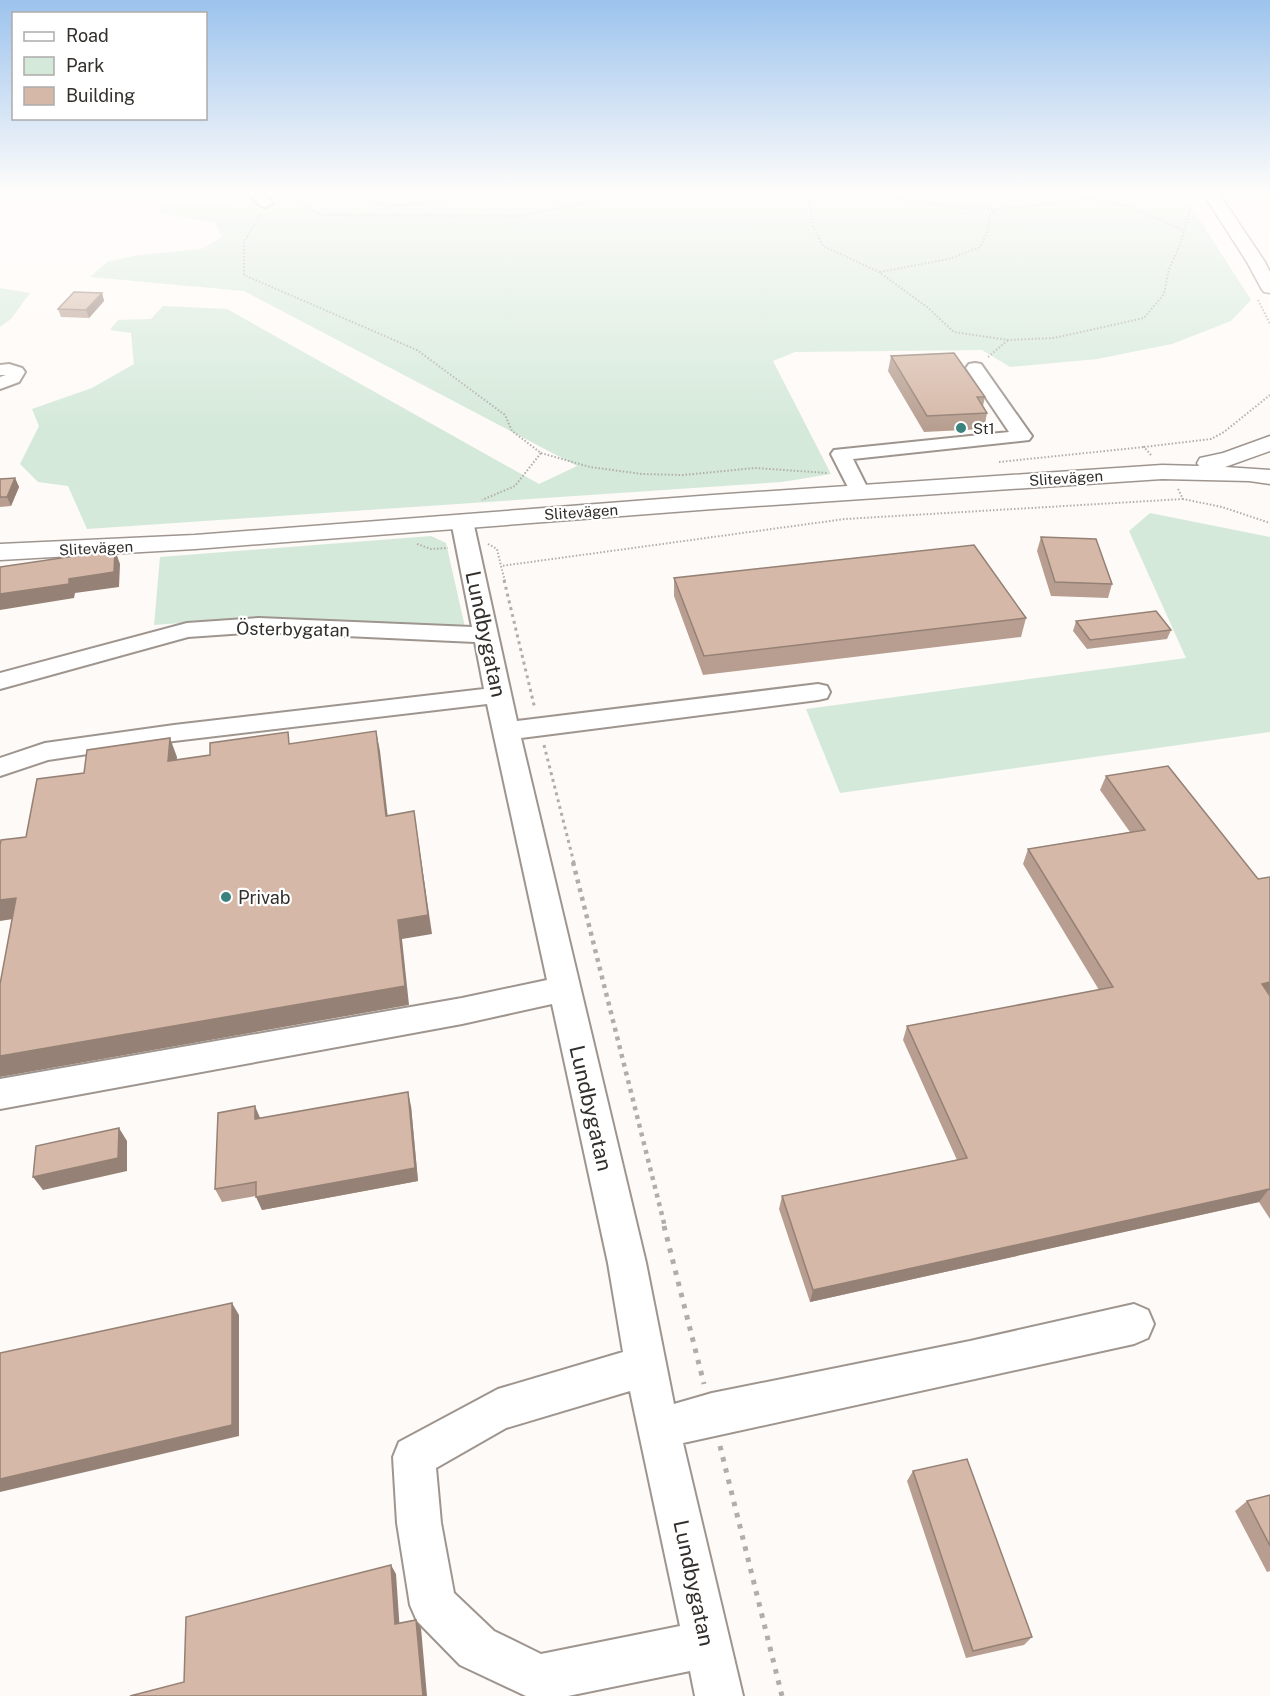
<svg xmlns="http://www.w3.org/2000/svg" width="1270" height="1696" viewBox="0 0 1270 1696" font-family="'Public Sans',sans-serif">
  <rect width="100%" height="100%" fill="#fefaf7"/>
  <!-- green -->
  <path fill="#d4e9da" d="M229 192H1182L1251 300 1231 321 1172 344 1097 359 1010 367 982 350 795 352 773 361 831 474 782 482 87 529 68 486 38 482 20 464 39 426 32 409 92 388 134 364 131 333 110 330 118 320 151 319 163 306 227 309 539 484 577 466 244 291 90 277 107 262 138 255 201 249 222 237 215 223 158 213 161 204 229 203Z
    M0 288 30 293 11 319 0 327Z
    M1150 513 1270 537V732L840 793 806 709 1186 658 1129 531Z
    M431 536 446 543 465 627 261 617 154 625 160 557Z"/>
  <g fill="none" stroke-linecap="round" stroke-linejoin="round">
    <!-- minor casing -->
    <g stroke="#9f958f" stroke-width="4">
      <path id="minor" d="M247 192H261L273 203 266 207 261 206Z
        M975 363 981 364 1029 432 1032 436 1029 440 853 459 869 491 866 495H852L831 454 834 450 1009 432 966 368 969 364Z
        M9 364 22 368 25 372 19 382 0 389V377L6 375H0V365Z
        M462 515 469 517 473 521 517 721 818 684 827 686 830 692 827 698 818 700 521 738 646 1263 674 1404 712 1393 970 1341 1134 1304 1148 1310 1154 1324 1148 1338 1134 1344 683 1443 743 1696H695L690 1671 568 1696H526L460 1665 417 1621 410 1605 397 1523 393 1457 399 1442 498 1389 623 1352 608 1263 552 1004 462 1024 0 1109V1079L462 998 547 980 487 704 174 741 48 760 0 776V758L45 743 174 725 484 689 475 642 259 632 188 637 0 689V673L187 623 259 618 472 627 451 521 455 517ZM630 1391 680 1626 541 1654 494 1631 454 1593 441 1523 436 1468 506 1428Z"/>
    </g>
    <!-- major casing -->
    <g stroke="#9f958f" stroke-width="3">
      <path id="major" d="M1202 192H1218L1265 262 1270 272V293L1264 292 1261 288 1247 262Z
        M1270 436V451L1225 467 1270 470V484L1249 481 1162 479 713 509 195 549 0 560V544L195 535 713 495 1162 465 1199 466 1197 463 1200 458 1223 453Z"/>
    </g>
    <!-- path-far3 -->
    <path stroke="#b1adaa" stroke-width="2" stroke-dasharray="1.5 2" stroke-linecap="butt" d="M301 192 302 204 321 215 521 216 639 192
      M359 192C363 198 367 201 374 203 393 208 450 203 465 192
      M773 192 801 195
      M1083 192 1086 198 1080 201 997 209 964 208 894 198 801 195 810 201 813 226 823 246 879 272 927 307 954 332 1009 340 1054 338 1144 318 1164 294 1169 269 1180 245 1193 199
      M1086 198 1130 207 1183 230
      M260 215 244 242V275L417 350 505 415 512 431 541 453 515 486 482 500
      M880 272 949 259 980 247 988 231 990 215 996 210
      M1258 300 1270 324
      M988 357 1008 340
      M541 453 590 467 642 474 683 475 755 468 828 473
      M1151 455 1144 447 1211 439 1224 432 1270 395
      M999 462 1144 447
      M1178 489 1183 499 1222 507 1270 523
      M417 544 431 549 448 548
      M488 544 497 549 501 566
      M505 581 501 566 845 519 1183 499"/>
    <!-- path-far2 -->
    <path stroke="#b1adaa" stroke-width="3" stroke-dasharray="3 4" stroke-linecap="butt" d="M504 580 535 709
      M544 745 574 863"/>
    <!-- path-far1 -->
    <path stroke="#b1adaa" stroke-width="4.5" stroke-dasharray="4 5" stroke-linecap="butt" d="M573 862 665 1227"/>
    <!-- path -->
    <path stroke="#b1adaa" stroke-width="5" stroke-dasharray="4.5 7" stroke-linecap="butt" d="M664 1226 704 1384
      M720 1446 782 1696"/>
    <!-- minor -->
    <use href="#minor" fill="#fff" fill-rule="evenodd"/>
    <!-- major -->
    <use href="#major" fill="#fff" fill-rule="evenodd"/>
  </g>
  <!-- wall -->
  <path fill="#b79e90" d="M102 293 104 301 89 318 61 317 58 309Z
    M891 356 985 397 983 406 987 413 984 429 924 432 888 371Z
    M15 478 19 487 11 506 0 507V479Z
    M1041 537 1112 584 1108 598 1051 596 1037 551Z
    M674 578 1026 618 1021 637 703 675 674 596Z
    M1076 621 1171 630 1167 639 1087 649 1073 631Z
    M1106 776 1270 996V1219L1259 1202 810 1302 779 1209 782 1196 957 1160 903 1040 907 1026 1099 990 1023 864 1028 849 1130 832 1100 790Z
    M411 1106 418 1181 262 1210 256 1196 222 1202 215 1189 260 1118Z
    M913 1471 1032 1637 1024 1645 966 1658 907 1481Z
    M1270 1495V1571L1267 1572 1235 1511 1247 1501Z"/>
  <!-- shaded-wall -->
  <path fill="#958175" d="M102 293 104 301 89 318 86 310Z
    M15 478 19 487 11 506 7 497Z
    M115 550 120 564 119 587 75 593 74 598 0 610V594L69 579Z
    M376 731 380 751 390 835 386 816Z
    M170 738 177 757 176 780 168 761Z
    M414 811 432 934 402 939 409 1005 0 1077V1056L398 920Z
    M16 898 26 917 0 921V900Z
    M1270 982V995L1262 984Z
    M408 1092 411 1106 418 1181 262 1210 256 1197Z
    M255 1106 261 1120 255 1119Z
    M119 1128 127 1141V1171L43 1190 33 1177Z
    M1269 1189 1259 1202 810 1302 813 1290Z
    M232 1303 239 1315V1436L0 1492V1479Z
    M391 1565 396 1574 400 1632 395 1624Z
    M416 1620 421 1628 427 1696H423Z"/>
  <!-- building -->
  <path fill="#d5b8a7" stroke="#958175" stroke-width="1.5" d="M74 292 102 293 86 310 58 309Z
    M954 353 985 397H977L987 413 927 416 891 356Z
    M15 478 7 497H0V479Z
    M1041 537 1096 539 1112 584 1055 582Z
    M974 545 1026 618 704 656 674 578Z
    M115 550 114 572 69 579V584L0 594V567Z
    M1156 611 1171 630 1090 640 1076 621Z
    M376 731 386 816 414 811 428 915 398 920 405 986 0 1056V984L16 898 0 900V845L1 840 26 837 37 779 84 773 87 750 170 738 168 761 210 755V743L288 732 289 744Z
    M1168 766 1258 879 1270 877V982L1262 984 1270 996V1190L1269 1189 813 1290 782 1196 967 1158 907 1026 1113 987 1028 849 1145 830 1106 776Z
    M408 1092 415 1168 256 1197V1182L215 1189 218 1113 255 1106V1119Z
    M119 1128 118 1158 33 1177 36 1146Z
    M232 1303V1425L0 1479V1353Z
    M967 1459 1032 1637 973 1651 913 1471Z
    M1270 1495V1546L1247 1501Z
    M391 1565 395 1624 416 1620 423 1696H130L184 1682 186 1617Z"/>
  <!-- sky -->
  <linearGradient id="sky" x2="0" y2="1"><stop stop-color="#9cc3ed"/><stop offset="0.45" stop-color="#fffdfb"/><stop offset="1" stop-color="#fffdfb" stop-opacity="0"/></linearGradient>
  <rect width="1270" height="429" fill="url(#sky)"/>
  <!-- markers -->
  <g fill="#3a827d" stroke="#fff" stroke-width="2">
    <circle cx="961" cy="428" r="6"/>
    <circle cx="226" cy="897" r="6"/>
  </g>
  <g text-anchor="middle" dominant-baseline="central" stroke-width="4.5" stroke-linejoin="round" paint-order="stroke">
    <!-- far-poi labels -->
    <g font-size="15" fill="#322e2b" stroke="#fff" text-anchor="start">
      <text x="973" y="428">St1</text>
    </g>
    <!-- far-street labels -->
    <g font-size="15" fill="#322e2b" stroke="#fff">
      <text transform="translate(1066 478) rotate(-4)">Slitevägen</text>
      <text transform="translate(581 512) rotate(-4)">Slitevägen</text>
      <text transform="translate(96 548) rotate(-3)">Slitevägen</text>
    </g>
    <!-- street labels -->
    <g font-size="18" fill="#322e2b" stroke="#fff">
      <text transform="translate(293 629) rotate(1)">Österbygatan</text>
    </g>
    <!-- poi labels -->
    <g font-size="18" fill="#322e2b" stroke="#fff" text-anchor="start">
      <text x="238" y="897">Privab</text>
    </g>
    <!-- near-street labels -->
    <g font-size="21" fill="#322e2b" stroke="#fff">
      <text transform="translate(486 634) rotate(78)">Lundbygatan</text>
      <text transform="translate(591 1108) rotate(77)">Lundbygatan</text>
      <text transform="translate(694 1583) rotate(78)">Lundbygatan</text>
    </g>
  </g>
  <!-- legend -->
  <rect x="12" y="12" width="195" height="108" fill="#ffffff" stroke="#adabaa" stroke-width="1.5"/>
  <rect x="24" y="32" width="30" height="9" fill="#ffffff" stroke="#adabaa" stroke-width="1.5"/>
  <text x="66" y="42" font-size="18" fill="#322e2b">Road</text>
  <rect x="24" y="57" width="30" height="18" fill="#d4e9da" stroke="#adabaa" stroke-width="1.5"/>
  <text x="66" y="72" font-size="18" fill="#322e2b">Park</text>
  <rect x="24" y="87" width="30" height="18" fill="#d5b8a7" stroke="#adabaa" stroke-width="1.5"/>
  <text x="66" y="102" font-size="18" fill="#322e2b">Building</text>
</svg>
